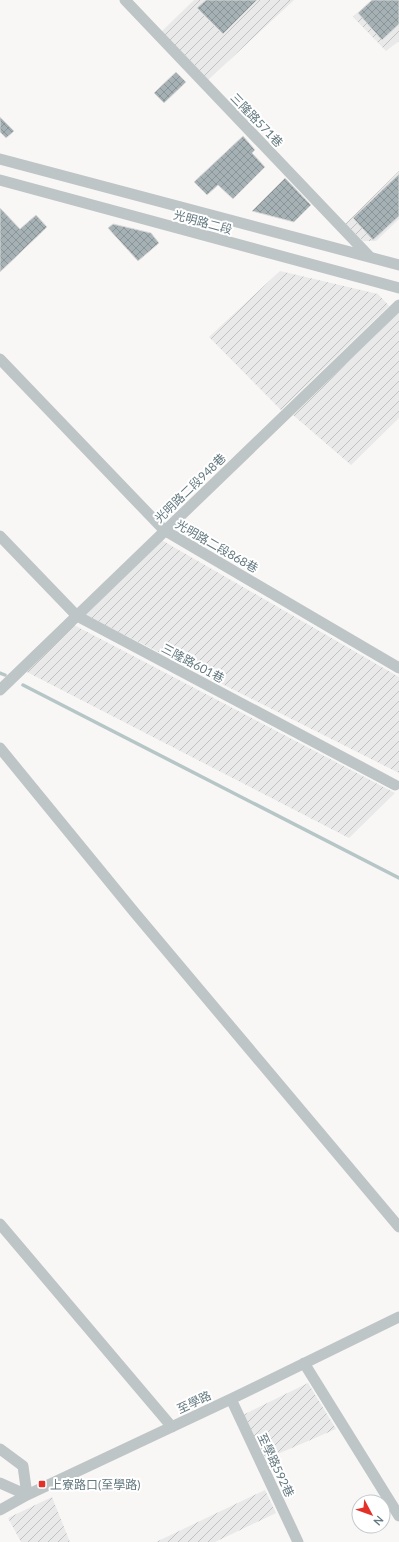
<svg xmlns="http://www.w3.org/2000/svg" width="399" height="1542" viewBox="0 0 399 1542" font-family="Lato,'Noto Sans TC',sans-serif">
  <defs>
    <pattern id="industrial-furrows" width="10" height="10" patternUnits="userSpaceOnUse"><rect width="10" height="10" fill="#e8e9e8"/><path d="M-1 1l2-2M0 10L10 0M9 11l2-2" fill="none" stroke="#c0c2c1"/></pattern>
    <pattern id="building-cross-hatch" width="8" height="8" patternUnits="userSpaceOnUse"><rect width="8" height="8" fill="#a5b1b4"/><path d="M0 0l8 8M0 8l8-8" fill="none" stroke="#8a9598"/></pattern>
  </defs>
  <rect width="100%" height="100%" fill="#f8f7f5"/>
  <!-- industrial -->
  <path fill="url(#industrial-furrows)" d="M194 0H294L208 80 161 32Z
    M372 0H399V41L386 51 353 17Z
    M399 171V219L376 241H363L345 224Z
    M280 271 378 294 389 306 281 410 209 337Z
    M399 313V418L351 465 293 415Z
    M158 538 399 677V773L85 615Z
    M72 624 395 793 349 838 25 671Z
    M308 1383 336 1429 266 1459 243 1415Z
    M265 1490 276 1513 215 1542H156Z
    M52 1497 70 1542H21L8 1518Z"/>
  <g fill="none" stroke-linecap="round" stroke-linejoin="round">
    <!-- stream -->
    <path stroke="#b6c6c7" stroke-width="3.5" d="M0 673 5 675
      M23 685 399 878"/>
  </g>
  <!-- building -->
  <path fill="url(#building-cross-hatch)" stroke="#d9d9d7" d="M206 0H257L223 34 197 8Z
    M372 0H399V24L382 40 358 13Z
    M176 72 186 82 164 103 154 93Z
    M0 117 14 131 6 138 0 132Z
    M243 136 255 150 252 153 265 167 233 199 218 185 207 195 194 182Z
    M399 174V216L373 240 353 218Z
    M285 178 311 205 294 222 252 211Z
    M0 208 20 229 36 215 47 227 0 272Z
    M113 224 151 233 159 243 138 261 108 228Z"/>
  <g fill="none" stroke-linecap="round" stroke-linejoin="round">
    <!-- minor -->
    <path stroke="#bec5c7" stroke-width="11" d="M125 0 370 257
      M0 159 399 265
      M0 180 399 288
      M0 359 164 530 399 668
      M0 536 77 616 395 785
      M0 690 399 305
      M0 748 135 913 399 1227
      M0 1224 172 1427
      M304 1363 399 1516
      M231 1399 298 1542
      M0 1449 23 1466 27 1495
      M0 1483 27 1495
      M0 1510 27 1495 231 1399 399 1317"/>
  </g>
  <!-- markers -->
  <rect fill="#e33129" stroke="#fff" stroke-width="1.5" x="38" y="1480" width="8" height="8" rx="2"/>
  <g text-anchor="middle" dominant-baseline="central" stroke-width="4" stroke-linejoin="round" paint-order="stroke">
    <!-- street labels -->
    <g font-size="12" fill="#637980" stroke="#fff">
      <text transform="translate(257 120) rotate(46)">三隆路571巷</text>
      <text transform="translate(203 222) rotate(15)">光明路二段</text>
      <text transform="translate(190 488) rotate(-44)">光明路二段948巷</text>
      <text transform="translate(217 546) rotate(30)">光明路二段868巷</text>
      <text transform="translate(193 663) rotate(28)">三隆路601巷</text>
      <text transform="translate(194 1402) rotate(-25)">至學路</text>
      <text transform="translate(276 1465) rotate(65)">至學路592巷</text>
    </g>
    <!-- poi labels -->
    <g font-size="12" fill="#637980" stroke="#fff" text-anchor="start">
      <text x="50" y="1484">上寮路口(至學路)</text>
    </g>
  </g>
  <!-- north arrow -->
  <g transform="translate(371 1514) rotate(131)"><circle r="19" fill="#ffffff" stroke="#c1c9cc"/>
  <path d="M0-3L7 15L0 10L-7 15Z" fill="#e33129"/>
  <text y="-6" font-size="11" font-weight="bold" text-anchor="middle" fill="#637980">N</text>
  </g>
</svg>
